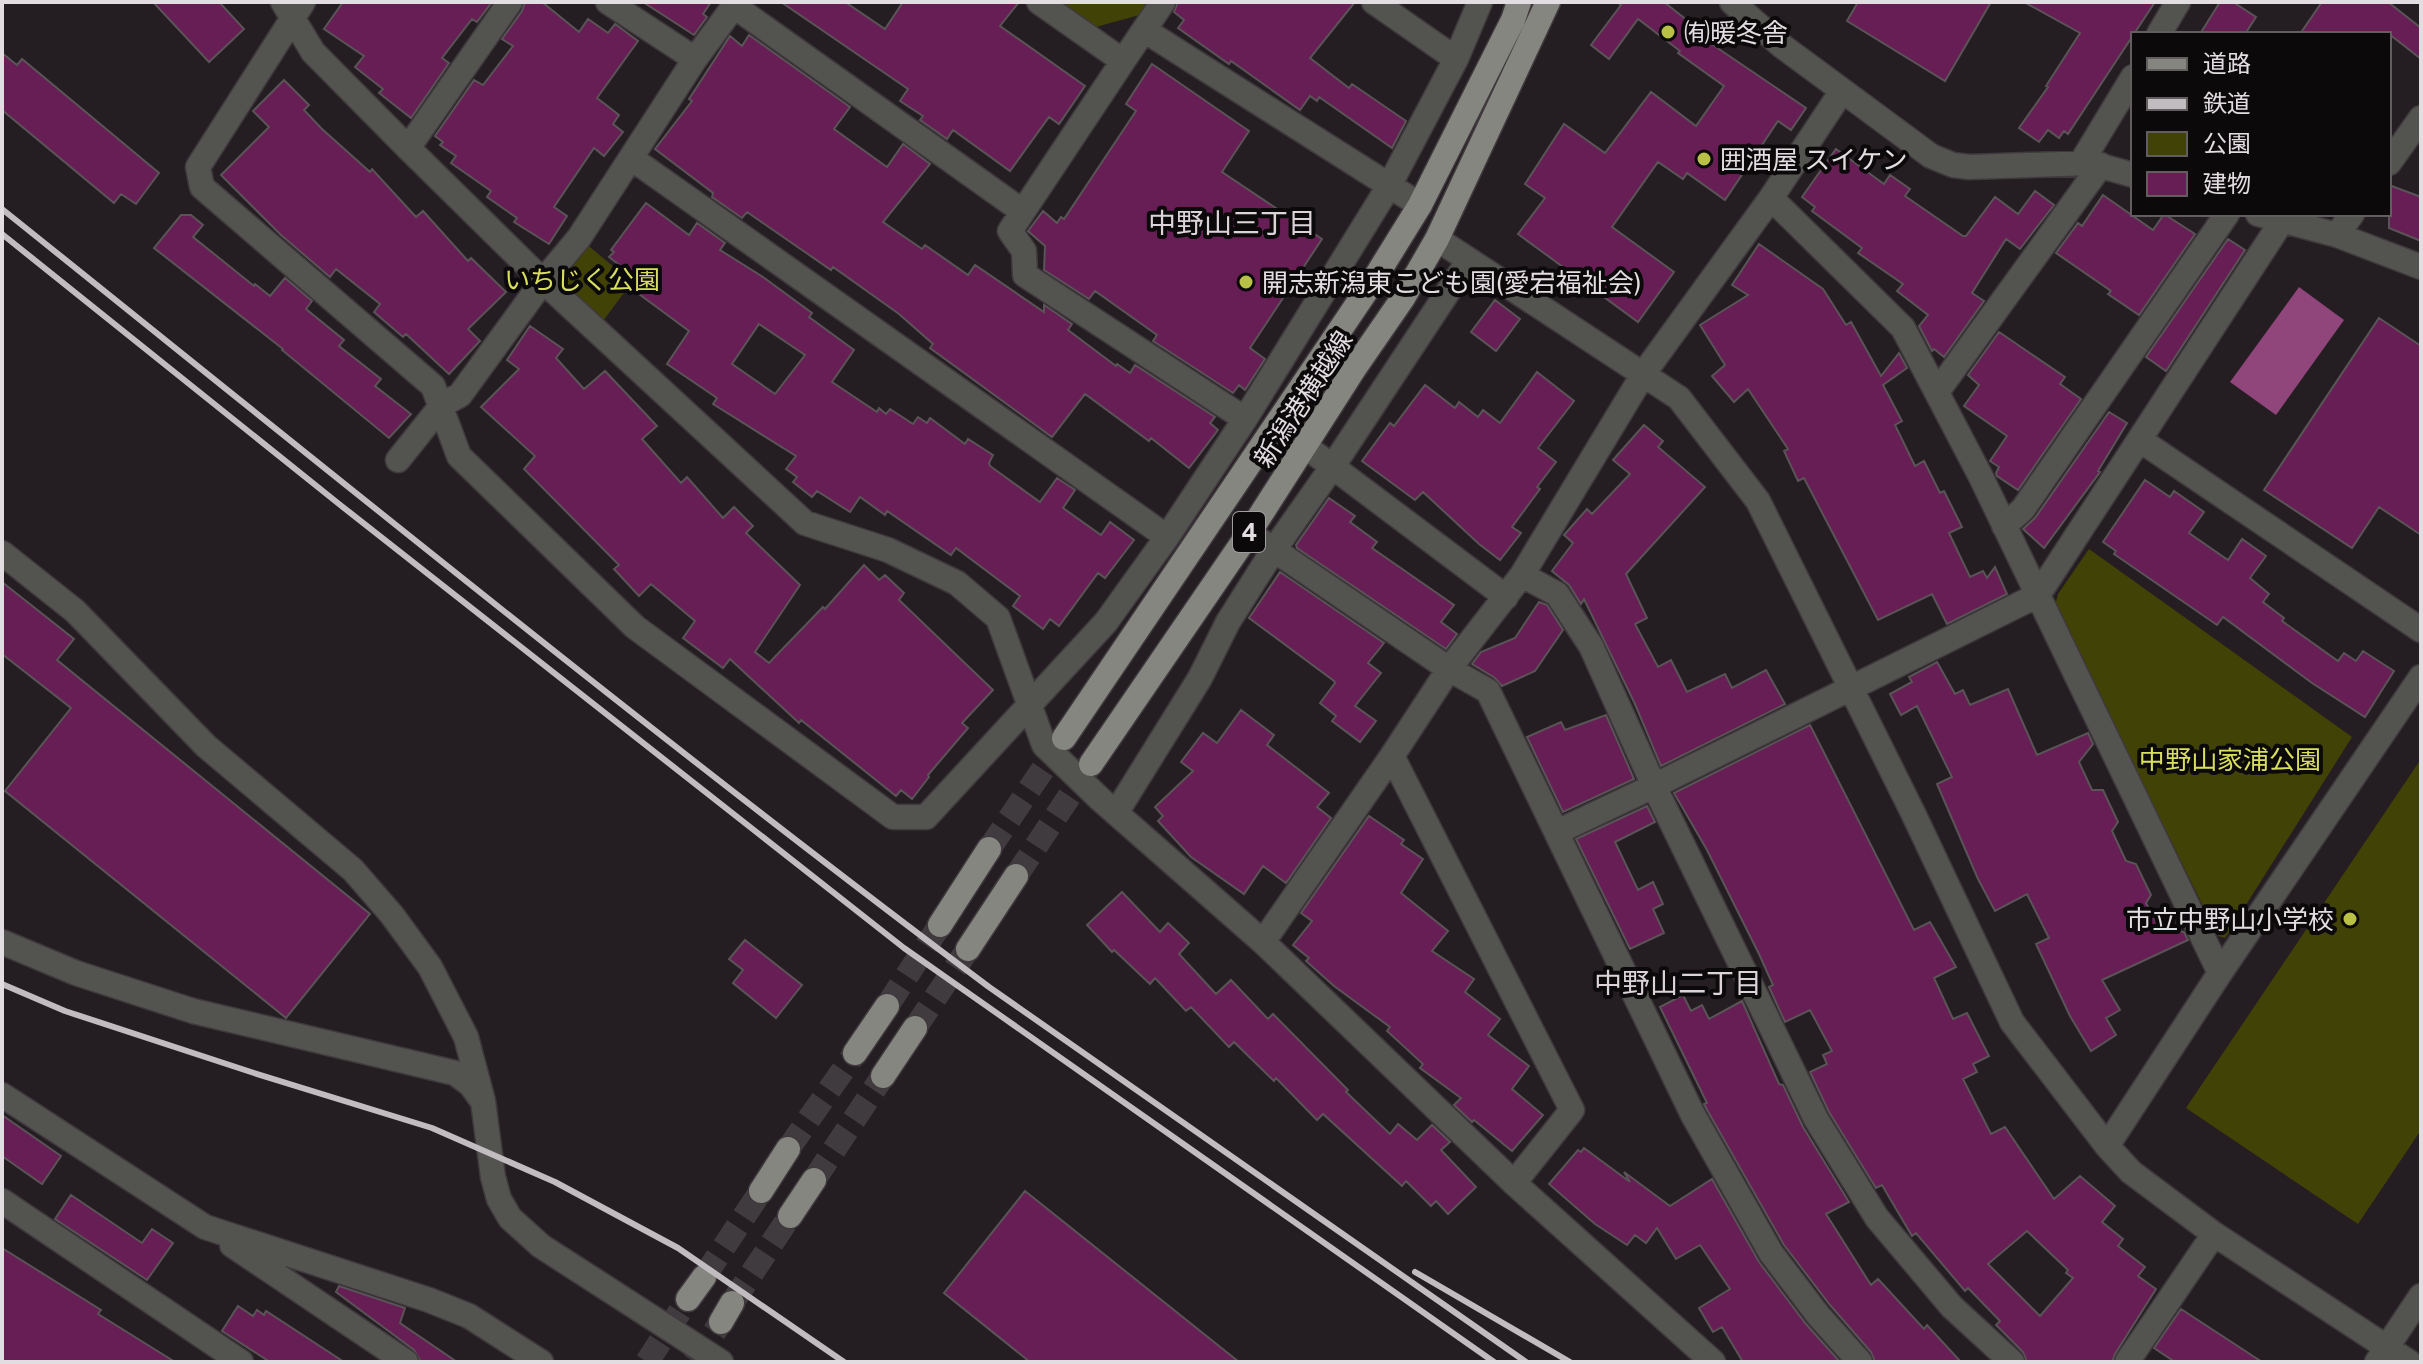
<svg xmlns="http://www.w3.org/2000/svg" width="2423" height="1364" viewBox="0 0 2423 1364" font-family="'Public Sans','Noto Sans JP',sans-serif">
  <rect width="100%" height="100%" fill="#241e22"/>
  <!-- green -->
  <path fill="#414306" d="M1066 2H1152L1143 14 1085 30 1059 11Z
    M579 238 632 282 597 329 543 281Z
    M2089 549 2352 737 2225 938 2218 936 2055 606 2058 594Z
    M2421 759V1130L2358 1224 2186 1108Z"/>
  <!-- water -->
  <path fill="#91467b" d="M2299 287 2344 320 2276 415 2230 382Z"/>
  <!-- building -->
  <path fill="#671e54" stroke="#5a5357" stroke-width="2" fill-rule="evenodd" d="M153 2H219L244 29 209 62Z
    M343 2H492L477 22 472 19 442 58 449 63 411 118 379 93 383 89 355 67 364 56 324 29Z
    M525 2H542L579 32 588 19 608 33 615 24 638 41 597 98 619 115 613 124 623 132 604 156 594 148 554 207 567 216 549 244 514 222 517 218 487 197 491 191 451 163 456 156 440 145 443 142 435 136 474 80 483 85 513 46 502 39 522 11Z
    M643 2H711L703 14 707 17 694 35Z
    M781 2H845L885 29 903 2H1019L1000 26 1085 86 1059 124 1049 117 1010 171 953 130 947 139 920 120 923 116 900 101 908 89Z
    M1178 2H1355L1310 58 1349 88 1352 84 1406 121 1392 148 1319 97 1317 101 1310 96 1300 110 1231 61 1229 64 1178 28 1184 20 1174 12Z
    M1617 2H1664L1688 21 1685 26 1806 108 1791 130 1778 121 1725 200 1687 173 1683 179 1658 162 1612 227 1674 272 1638 322 1518 234 1545 198 1525 184 1564 124 1605 153 1651 92 1696 126 1724 86 1678 53 1680 51 1638 19 1609 59 1591 45 1621 5Z
    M1858 2H1991L1945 81 1847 21Z
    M2024 2H2155L2068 134 2064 131 2059 138 2048 130 2039 142 2019 128 2048 87 2046 86 2080 33Z
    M2220 2H2233L2256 17 2245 34H2200Z
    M2322 2H2388L2421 28V59L2389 34H2300Z
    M749 35 850 107 834 129 887 167 903 144 930 164 883 222 922 249 925 245 968 275 975 265 1044 312V305L1072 324 1068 330 1116 366 1117 364 1130 373 1135 365 1215 417 1210 423 1218 430 1189 468 1151 438 1149 441 1085 394 1052 437 930 348 933 344 899 314 833 267 831 270 747 212 742 218 712 197 713 193 655 149 692 101 689 99 730 36 742 46Z
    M2 53 17 65 22 59 159 173 136 204 121 194 114 203 2 110Z
    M1152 64 1249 131 1222 172 1322 239 1250 348 1265 359 1245 390 1239 385 1233 393 1153 341 1157 335 1095 291 1089 299 1044 270 1045 246 1028 231 1043 211 1057 223 1061 217 1064 219 1136 111 1126 104Z
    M284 80 309 105 304 110 322 129 370 172 372 169 416 217 423 211 468 261 471 258 506 292 468 329 480 341 449 374 406 334 403 337 374 312 380 304 336 269 330 277 281 235 221 175 269 127 253 111Z
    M1836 149 1884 184 1890 175 1910 189 1905 196 1963 236H1966L1995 197 2018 214 2035 191 2054 205 2020 249 2006 239 1972 293 1984 301 1944 357 1934 349 1932 351 1919 326 1928 315 1897 291 1903 284 1858 253 1862 248 1812 211 1815 207 1802 197Z
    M2389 185 2421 197V241L2389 228Z
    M2103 195 2153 230 2164 214 2195 234 2139 315 2108 294 2111 291 2056 253 2078 223 2082 226Z
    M646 203 689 235 697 223 725 243 720 250 763 277 812 313 809 317 854 350 832 382 877 412 879 408 886 414 890 409 913 424 918 417 927 423 930 418 965 444 968 439 993 455 989 463 990 466 1040 502 1057 478 1075 490 1063 508 1101 535 1110 522 1134 540 1105 578 1098 573 1059 626 1050 619 1043 629 1013 606 1020 596 956 548 951 555 887 511 885 515 860 497 850 512 817 491 812 497 793 482 797 477 786 469 796 456 713 404 717 398 667 364 689 331 639 294 645 285 609 257 614 252 611 250ZM759 324 805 355 775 394 732 364Z
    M181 215H191L203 225 193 237 254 286 255 284 270 296 285 278 312 301 306 309 344 340 339 346 381 379 375 386 411 414 389 438 282 350 283 349 154 248Z
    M2228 239 2245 250 2166 371 2146 357Z
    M1759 244 1823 289 1846 325 1851 322 1881 376 1899 353 1907 368 1883 385 1902 421 1895 425 1915 466 1924 461 1940 493 1944 491 1962 527 1949 533 1970 577 1983 571 1987 578 1995 567 2007 594 1947 624 1932 594 1878 620 1804 478 1798 481 1784 451 1788 449 1748 389 1734 402 1712 376 1725 365 1700 325 1748 295 1732 285Z
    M1495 300 1520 319 1496 351 1471 332Z
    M2379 318 2421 346V535L2379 507 2352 548 2264 490Z
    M530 326 563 349 556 358 584 389 605 371 657 426 642 439 681 483 687 477 723 518 734 507 753 526 746 533 800 585 755 652 769 663 823 607 825 609 864 565 879 580 885 575 904 593 899 600 993 690 962 723 968 728 928 775 929 777 912 799 901 790 896 796 801 720 799 723 730 659 723 668 683 638 695 621 651 584 639 596 614 569 619 565 524 469 535 456 481 407 519 369 507 360Z
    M1999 332 2065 377 2060 384 2081 399 2018 490 1997 476 1996 473 1999 467 1990 461 2007 436 1964 406 1979 385 1968 375Z
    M1537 372 1574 401 1538 448 1556 462 1537 487 1540 489 1512 527 1521 533 1500 560 1479 544 1423 492 1415 500 1362 461 1390 423 1394 426 1425 385 1455 408 1459 402 1478 417 1483 410 1500 423Z
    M2109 412 2127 423 2098 471 2100 472 2044 548 2023 529 2035 518Z
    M1644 425 1663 441 1658 447 1705 487 1626 574 1647 618 1635 624 1658 667 1671 660 1687 692 1725 674 1732 688 1766 670 1785 704 1661 766 1635 704 1584 599 1581 604 1569 585 1552 571 1573 543 1564 535 1587 509 1592 514 1630 474 1613 460Z
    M2145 480 2170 497 2174 491 2204 512 2189 533 2228 560 2242 539 2266 556 2250 578 2269 594 2263 602 2284 618 2282 621 2338 661 2344 653 2356 661 2363 651 2394 671 2365 717 2312 683 2223 617 2217 625 2114 554 2116 551 2103 542Z
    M1329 498 1355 516 1350 522 1377 542 1372 548 1454 605 1441 622 1457 634 1446 649 1297 548 1296 545Z
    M1280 572 1384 643 1368 663 1381 673 1355 706 1376 721 1360 742 1332 721 1336 716 1320 703 1335 683 1334 681 1249 618Z
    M2 582 74 639 57 660 370 914 286 1018 5 791 71 708 2 654Z
    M1539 602 1547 605 1563 630 1535 671 1502 686 1495 678 1472 664 1481 652 1515 638Z
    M1937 662 1955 694 1963 690 1970 705 2008 689 2037 755 2088 733 2093 744 2079 762 2092 790H2103L2118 822 2112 831 2126 861 2136 864 2151 895 2146 903 2160 929 2184 932 2188 940 2102 980 2120 1010 2106 1018 2116 1035 2091 1051 2070 1016 2036 944 2049 938 2027 894 1995 911 1978 879 1937 784 1952 777 1917 706 1901 715 1890 694 1912 682 1909 677Z
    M1241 710 1274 735 1267 745 1329 793 1317 807 1331 818 1286 883 1263 866 1244 894 1191 857 1158 821 1163 816 1155 807 1193 771 1181 762 1203 733 1217 743Z
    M1606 715 1634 779 1563 812 1527 737 1561 722 1565 730Z
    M1810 725 1914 930 1930 922 1956 967 1934 978 1953 1019 1967 1013 1989 1056 1973 1064 1977 1072 1963 1079 1991 1134 2005 1127 2054 1199 2080 1176 2115 1206 2102 1222 2123 1239 2118 1246 2145 1267 2138 1276 2156 1289 2115 1354 2112 1362H2027L2023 1352 1996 1325 2000 1321 1968 1288 1965 1291 1916 1233 1912 1236 1882 1185 1876 1188 1829 1112 1810 1072 1827 1064 1823 1055 1832 1051 1810 1010 1785 1022 1769 987 1773 985 1759 954 1707 850 1674 793ZM2027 1231 2068 1270 2066 1273 2073 1278 2040 1316 1988 1264Z
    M1647 806 1655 822 1615 842 1638 890 1653 882 1663 904 1653 909 1664 933 1630 949 1576 839Z
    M1369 816 1404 840 1401 844 1423 859 1401 893 1448 931 1432 951 1474 979 1465 992 1500 1019 1488 1035 1529 1066 1512 1089 1543 1115 1512 1151 1474 1120 1472 1122 1454 1105 1461 1098 1420 1068 1423 1064 1387 1031 1390 1027 1334 986 1306 961 1309 958 1293 945 1312 921 1301 913Z
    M1122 892 1160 932 1168 923 1189 943 1179 954 1216 994 1231 980 1268 1019 1273 1014 1348 1090 1346 1092 1390 1134 1398 1124 1417 1140 1432 1125 1450 1142 1441 1150 1476 1187 1448 1214 1436 1201 1431 1206 1406 1181 1402 1186 1323 1114 1317 1120 1276 1078 1274 1081 1234 1042 1229 1047 1191 1007 1186 1011 1155 978 1150 984 1114 950 1112 952 1087 925Z
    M745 940 802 985 776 1018 733 983 743 970 729 959Z
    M1683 995 1691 1011 1702 1005 1709 1019 1742 1001 1779 1084 1783 1085 1803 1127 1849 1202 1826 1214 1871 1285 1878 1279 1924 1329 1927 1325 1961 1362H1875L1871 1352 1830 1305 1784 1245 1706 1108 1704 1104 1707 1103 1660 1007Z
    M2 1115 61 1156 42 1184 2 1156Z
    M1584 1148 1630 1182 1624 1172 1670 1206 1712 1179 1759 1262 1806 1324 1840 1362H1743L1722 1327 1713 1332 1699 1308 1730 1289 1700 1245 1676 1259 1657 1228 1646 1243 1635 1235 1627 1245 1595 1224 1549 1184 1578 1150 1581 1152Z
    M1025 1191 1239 1362H1030L944 1293Z
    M71 1195 142 1243 152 1229 173 1243 147 1280 55 1219Z
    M2 1248 101 1310 98 1314 175 1362H2Z
    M339 1286 405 1308 400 1323 457 1362H421L414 1350 336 1292Z
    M238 1306 253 1316 257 1310 264 1315 266 1311 344 1362H270L222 1331Z
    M2181 1309 2262 1362H2175L2154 1348Z"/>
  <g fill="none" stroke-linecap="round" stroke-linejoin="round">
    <!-- major-tunnel -->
    <path stroke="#403b3e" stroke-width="24" stroke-dasharray="24 12" stroke-linecap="butt" d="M989 849 1064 738
      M1016 876 1091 764
      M887 1006 940 925
      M915 1028 968 949
      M788 1149 855 1053
      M814 1180 883 1076
      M704 1277 761 1191
      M732 1303 790 1216
      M647 1362 688 1299
      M694 1362 721 1322"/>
    <!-- minor casing -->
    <g stroke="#3f393d" stroke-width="27">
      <path id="minor" d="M283 2 313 52 408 148 543 281 805 523 888 550 957 583 998 618 1044 745 1100 799 1263 942 1514 1183 1713 1362
        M303 2 198 167 202 187 433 386 459 456 635 627 893 817H926L1106 622 1167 537 1245 419 1389 186 1456 59 1480 2
        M608 2 695 59
        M1039 2 1123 61 1163 2
        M1374 2 1456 59
        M1732 2 1782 46 1931 156 1953 165 1969 167 2091 163 2133 175
        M734 6 1022 211
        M1144 30 1420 205
        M2159 34 2178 2
        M1123 61 1010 231 1024 251 1025 275 1245 419
        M408 148 510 2
        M631 158 1167 537
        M2081 163 2133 77
        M2389 163 2421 118
        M1771 198 1903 328 1981 477 2220 973
        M2258 214 2337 235 2421 267
        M2337 235 2352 214
        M1437 239 1679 398 1758 501 1913 813 2012 1022 2107 1146 2131 1172 2214 1234 2409 1362
        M1937 392 2101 165
        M2140 440 2421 630
        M1305 446 1506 597
        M398 460 442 405 460 395 543 281 579 238 695 59 737 2
        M2004 526 2023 509 2227 214
        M1249 533 1449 669 1488 691 1693 1115 1771 1253 1818 1315 1860 1362
        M2 553 75 611 206 746 353 870 392 915 430 967 466 1037 483 1101 493 1177 499 1199 510 1218 541 1246 721 1362
        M1522 575 1557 594 1591 646 1654 786 1816 1119 1877 1218 1952 1307 2012 1362
        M1392 756 1572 1110 1514 1183
        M1116 813 1200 678 1228 622 1273 551 1333 466 1469 260
        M1557 832 1654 786 2038 595 2282 221
        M2 942 76 973 193 1011 455 1073 470 1084 481 1099
        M1263 942 1392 756 1449 669 1522 575 1644 373 1771 198 1842 91
        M2 1095 205 1227 429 1300 469 1316 541 1362
        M2107 1146 2220 973 2421 677
        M2 1201 241 1362
        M232 1245 406 1362
        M2127 1362 2214 1234
        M2377 1362 2421 1296"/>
    </g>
    <!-- major casing -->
    <g stroke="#3f393d" stroke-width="27">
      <path id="major" d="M1064 738 1373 281 1420 205 1513 20 1519 2
        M1091 764 1249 533 1354 369 1403 298 1437 239 1548 2
        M940 925 989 849
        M968 949 1016 876
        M855 1053 887 1006
        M883 1076 915 1028
        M761 1191 788 1149
        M790 1216 814 1180
        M688 1299 704 1277
        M721 1322 732 1303"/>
    </g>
    <!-- minor -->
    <use href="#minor" stroke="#535350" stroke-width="24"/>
    <!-- major -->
    <use href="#major" stroke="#868680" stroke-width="24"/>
    <!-- rail -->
    <path stroke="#c1bcbf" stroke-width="6" d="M2 209C329 471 654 736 989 987L1526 1362
      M2 234 339 504 904 948 1494 1362
      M2 984 65 1011 254 1073 432 1128 555 1182 678 1248 844 1362
      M1415 1272 1570 1362"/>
  </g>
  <!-- markers -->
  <g fill="#b9c046" stroke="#0c090b" stroke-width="3">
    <circle cx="1668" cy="32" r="8"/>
    <circle cx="1704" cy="159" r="8"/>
    <circle cx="1246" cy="282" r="8"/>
    <circle cx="2350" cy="919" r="8"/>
  </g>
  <g text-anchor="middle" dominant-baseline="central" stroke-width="8" stroke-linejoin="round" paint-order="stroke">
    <!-- shield labels -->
    <rect fill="#0c090b" stroke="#a29da0" stroke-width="2" x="1233" y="512" width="32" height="40" rx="6"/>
    <g font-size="24" font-weight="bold" fill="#e2dde0">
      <text x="1249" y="532">4</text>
    </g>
    <!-- poi labels -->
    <g font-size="26" fill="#e2dde0" stroke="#0c090b" text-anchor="start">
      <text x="1684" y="32">㈲暖冬舎</text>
      <text x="1720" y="159">囲酒屋 スイケン</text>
      <text x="1262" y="282">開志新潟東こども園(愛宕福祉会)</text>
      <text x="2334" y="919" text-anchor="end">市立中野山小学校</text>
    </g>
    <!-- park labels -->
    <g font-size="26" fill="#d8df5e" stroke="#0c090b">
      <text x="582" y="279">いちじく公園</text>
      <text x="2230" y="759">中野山家浦公園</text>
    </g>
    <!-- street labels -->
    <g font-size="26" fill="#e2dde0" stroke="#0c090b">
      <text transform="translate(1303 399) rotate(-57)">新潟港横越線</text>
    </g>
    <!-- neighbourhood labels -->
    <g font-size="28" fill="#dbd3d8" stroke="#0c090b">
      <text x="1232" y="222">中野山三丁目</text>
      <text x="1678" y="982">中野山二丁目</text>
    </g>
  </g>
  <!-- border -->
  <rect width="2423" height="1364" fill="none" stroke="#e2dde0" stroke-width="8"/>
  <!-- legend -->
  <rect x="2131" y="32" width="260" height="184" fill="#0c090b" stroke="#625e60" stroke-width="2"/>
  <rect x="2147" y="58" width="40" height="12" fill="#868680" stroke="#625e60" stroke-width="2"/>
  <text x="2203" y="72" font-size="24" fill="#e2dde0">道路</text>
  <rect x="2147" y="98" width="40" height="12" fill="#c1bcbf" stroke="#625e60" stroke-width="2"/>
  <text x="2203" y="112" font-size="24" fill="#e2dde0">鉄道</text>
  <rect x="2147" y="132" width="40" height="24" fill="#414306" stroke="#625e60" stroke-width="2"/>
  <text x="2203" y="152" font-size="24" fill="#e2dde0">公園</text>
  <rect x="2147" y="172" width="40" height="24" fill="#671e54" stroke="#625e60" stroke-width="2"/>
  <text x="2203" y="192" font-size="24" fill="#e2dde0">建物</text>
</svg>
